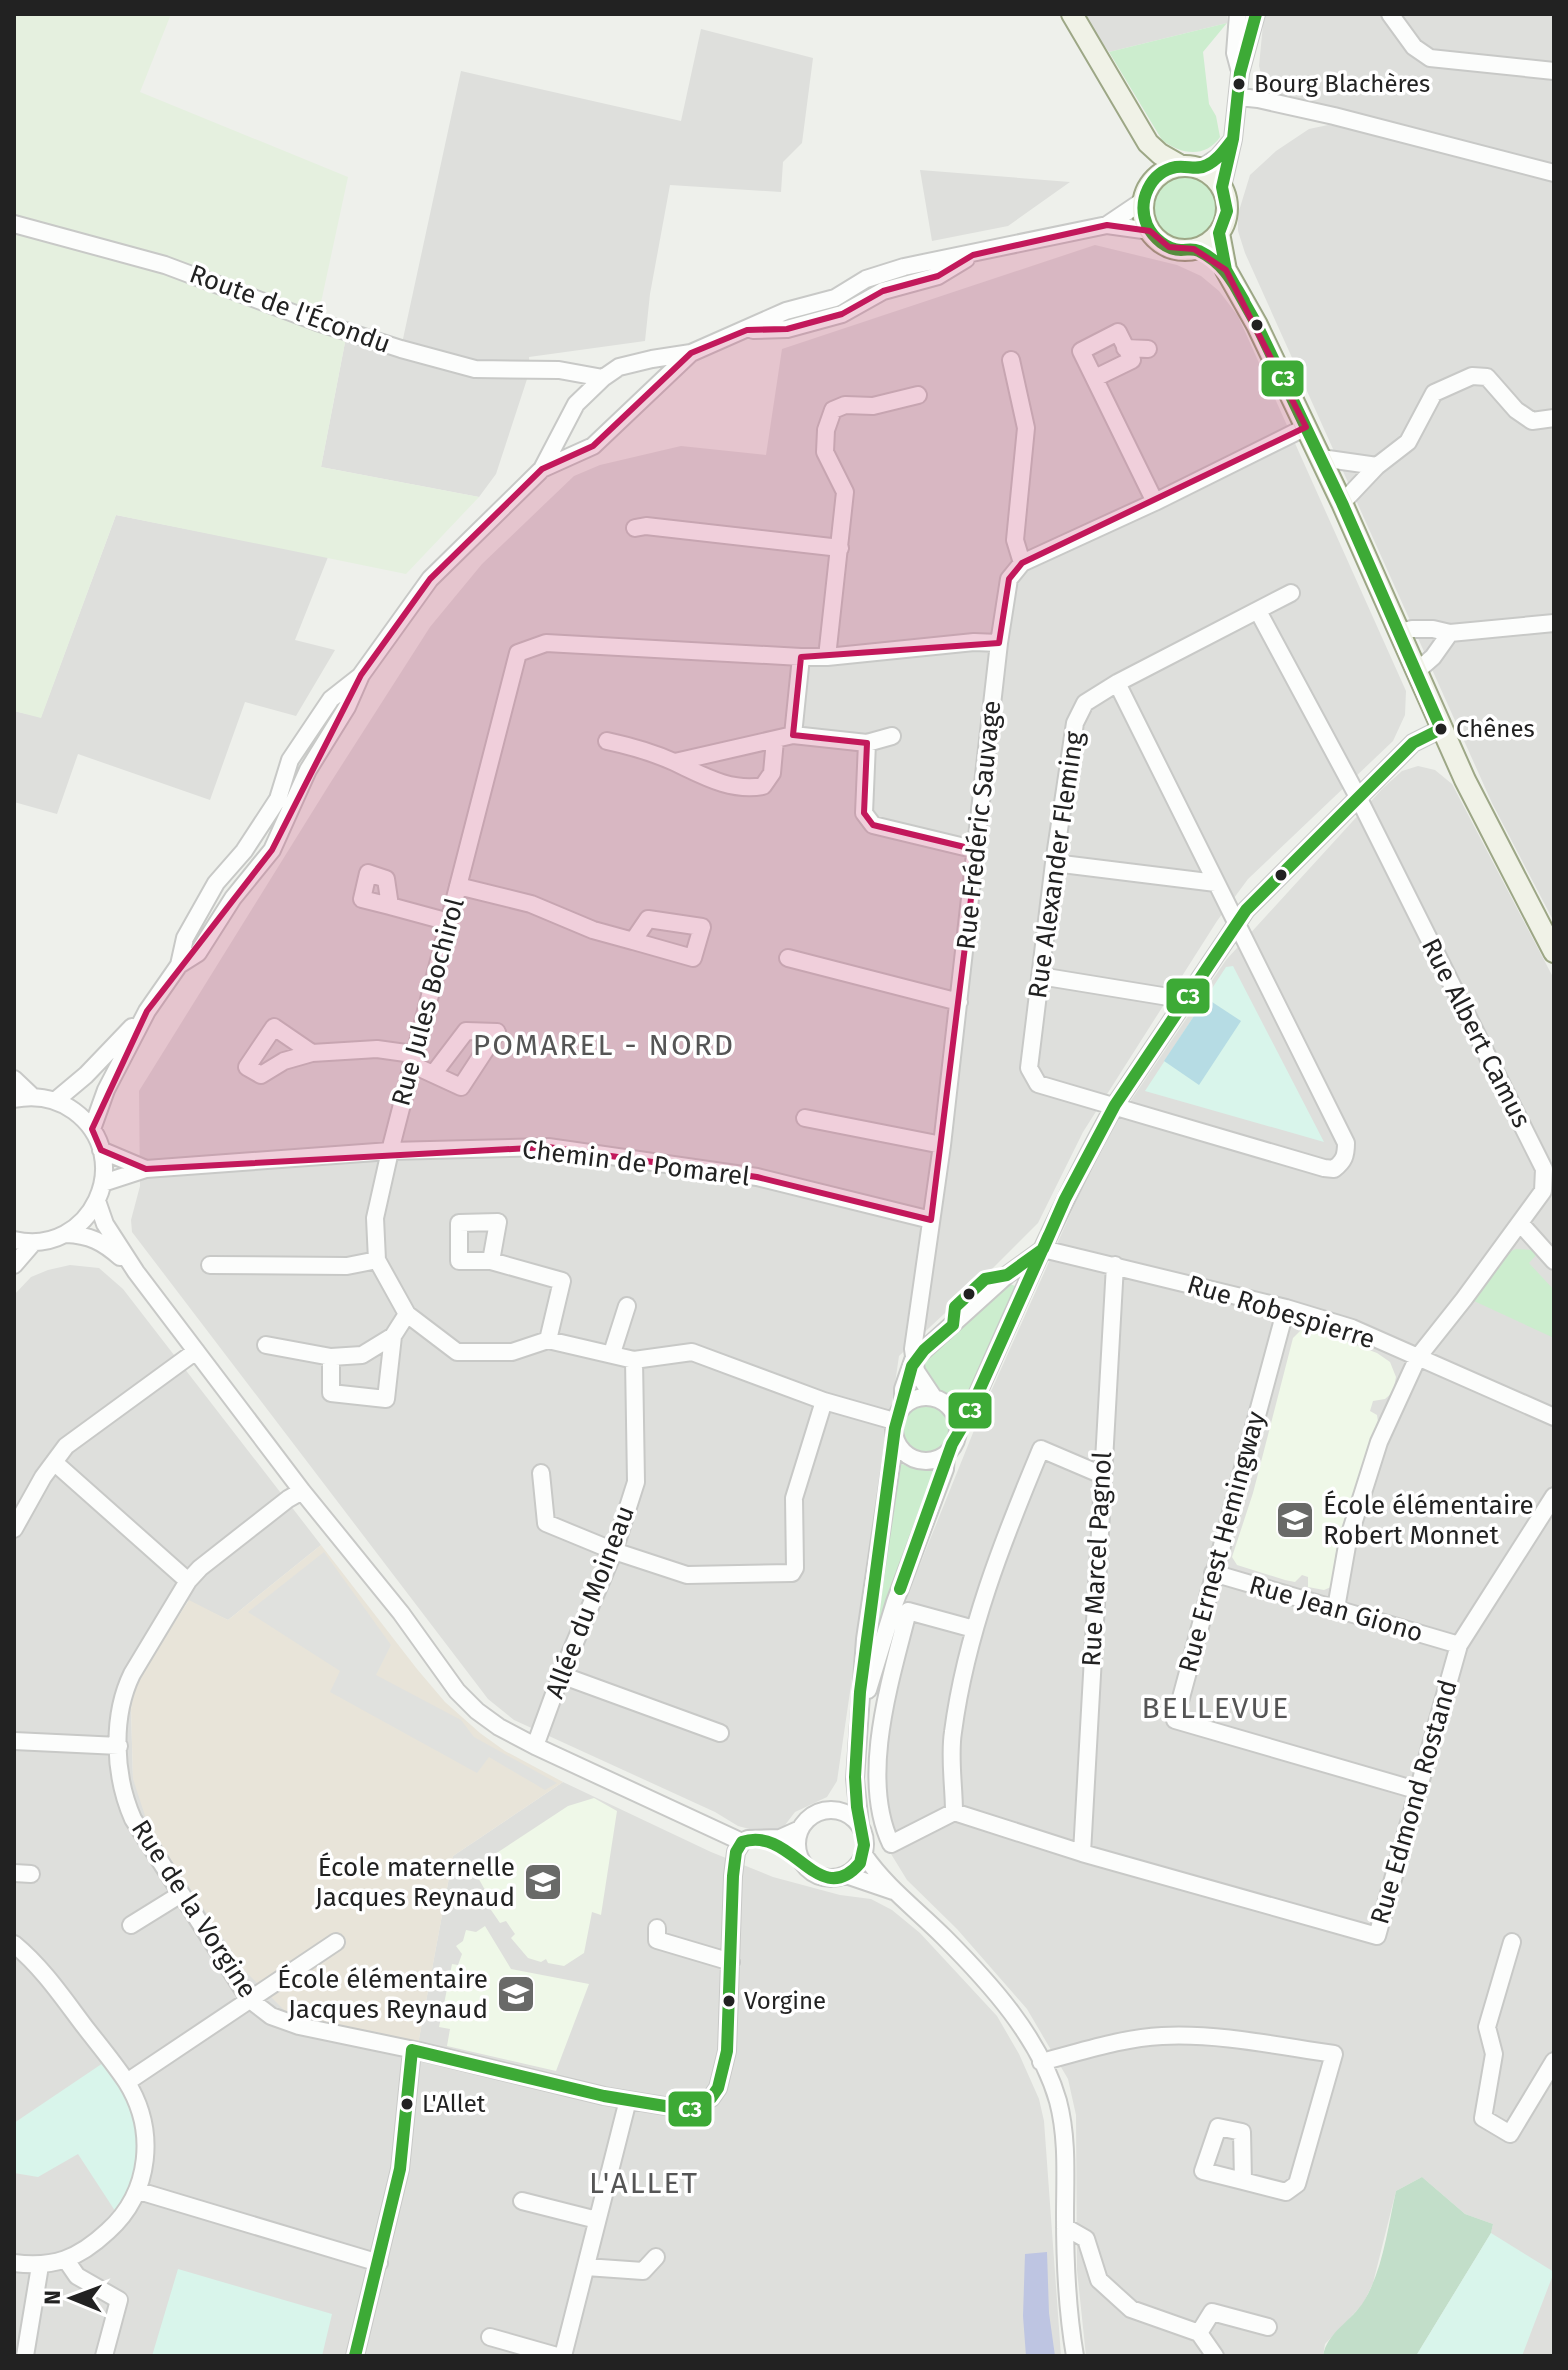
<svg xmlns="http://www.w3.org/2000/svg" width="1568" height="2370" viewBox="0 0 1568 2370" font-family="'Fira Sans',sans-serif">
  <rect width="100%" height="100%" fill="#eef0eb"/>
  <!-- residential -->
  <path fill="#dedfdc" d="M1080 14H1227V23L1109 52Z
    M1264 14H1554V166L1321 107 1272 92 1263 82 1259 66Z
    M701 29 813 58 802 143 783 162 781 192 670 185 650 294 645 341 529 357 530 370 496 474 479 497 321 467 347 332 401 348 461 71 681 121Z
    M1328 125 1346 126 1554 178V922L1492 803 1245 253 1238 231V214L1250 175 1276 151 1309 129Z
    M920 170 1070 182 1008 226 932 241Z
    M1095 245 1177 265 1201 276 1219 291 1238 316 1406 691 1405 715 1393 741 1248 879 1217 921 1083 1132 1038 1223 989 1272 899 1356 837 1781 827 1797 795 1812 782 1829 753 1830 738 1826 715 1812 514 1720 488 1699 132 1232 131 1220 140 1186 139 1091 329 785 430 627 482 564 574 476 600 465 681 446 766 455 782 349Z
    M116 515 328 557 295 640 335 650 296 716 245 702 210 800 78 754 57 814 14 802V711L41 717Z
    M1418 766 1435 770 1452 784 1554 979V2356H1416L1491 2233 1493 2224 1465 2214 1422 2177 1396 2191 1373 2283 1363 2304 1325 2344 1323 2356H1086L1077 2270 1076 2115 1068 2079 1027 2009 957 1929 907 1880 880 1836 871 1807 870 1778 874 1724 888 1660 910 1589 979 1418 1078 1197 1117 1121 1226 960 1383 788 1402 771Z
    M70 1265 99 1268 123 1289 321 1545 228 1620 188 1601 141 1674 134 1693 131 1709 133 1779 418 2044 453 1856 563 1782 711 1852 773 1877 840 1895 871 1899 892 1910 920 1933 997 2016 1019 2054 1039 2099 1044 2121 1061 2356H14V1295L31 1277 48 1270Z"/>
  <!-- commercial -->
  <path fill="#e8e4d9" d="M321 1545 417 1669 445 1702 480 1733 505 1751 563 1782 453 1856 418 2045 303 2022 287 2013 245 1971 148 1825 133 1779 131 1709 134 1693 141 1674 189 1600 228 1620Z"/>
  <!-- education -->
  <path fill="#eff8e8" d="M1303 1328 1316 1330 1377 1353 1390 1362 1396 1377 1393 1392 1385 1399 1373 1401 1370 1411 1377 1415 1378 1422 1336 1552 1331 1587 1324 1590 1308 1587V1577L1302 1575 1295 1582 1285 1580 1237 1565 1232 1557 1253 1493 1293 1338Z
    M594 1798 617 1811 601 1915 592 1912 584 1953 564 1966 548 1963 546 1959 541 1962 528 1958 511 1938 515 1934 506 1921 500 1923 480 1894 485 1890 476 1874 480 1871 477 1866 568 1806Z
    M485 1926 511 1969 589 1984 556 2071 447 2046 450 2029 439 2027 443 2009H448L449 2005 444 2004 452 1964 458 1965 462 1954 456 1946 463 1941 466 1930 476 1932Z"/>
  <!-- farmland -->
  <path fill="#e5f0df" d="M14 14H171L140 92 348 177 317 321 347 332 321 467 479 497 406 574 116 515 41 718 14 711Z"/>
  <!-- grass -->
  <path fill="#ccedce" d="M1227 23 1203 52 1209 104 1216 116 1220 137C1206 158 1181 155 1162 140L1109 52Z
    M1152 208a33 33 0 1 1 66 0a33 33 0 1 1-66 0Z
    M1516 1249 1534 1250 1537 1254 1529 1263 1554 1290V1338L1474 1301 1509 1252Z
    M1007 1283 1018 1287 966 1402 957 1406C936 1395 923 1379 922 1355Z
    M903 1429a24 24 0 1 1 48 0a24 24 0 1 1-48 0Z
    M897 1462 912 1468 934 1469 901 1560 879 1634 871 1633Z"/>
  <!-- forest -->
  <path fill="#c2dec9" d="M1422 2177 1465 2214 1493 2224 1491 2233 1416 2356H1323C1327 2332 1352 2321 1364 2301 1383 2270 1388 2226 1396 2191Z"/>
  <!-- park -->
  <path fill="#d9f5eb" d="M1233 966 1324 1142 1145 1091 1226 967Z
    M109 2059 127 2082 146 2151 121 2220 78 2154 38 2177 14 2173V2123Z
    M1491 2233 1554 2272 1522 2356H1416Z
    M178 2269 332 2314 322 2356H152Z"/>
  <!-- pitch -->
  <path fill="#b6dce4" d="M1206 998 1241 1021 1199 1085 1164 1061Z"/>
  <!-- parking -->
  <path fill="#e0e1de" d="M324 1552 391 1645 376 1675 461 1720 474 1737 557 1783 545 1790 489 1757 477 1773 330 1692 340 1671 248 1612Z"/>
  <!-- water -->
  <path fill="#bec5e2" d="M1047 2252 1049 2313 1055 2356H1026L1023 2316 1025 2254Z"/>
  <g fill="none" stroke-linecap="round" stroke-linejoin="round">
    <!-- minor casing -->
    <g stroke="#c8c9c7" stroke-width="20">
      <path id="minor" d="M1238 14 1235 53 1239 68
        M1390 14 1414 47 1430 58 1554 71
        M1239 97 1258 99 1334 116 1554 173
        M1200 169 1218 157 1230 143
        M1222 187 1233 139 1240 73 1256 14
        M14 224 165 265 317 322 401 349 475 369 559 370 603 378
        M1107 225 1144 200
        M753 330 787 329 842 314 883 291 938 276 966 259
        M1125 348 1148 349
        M1011 360 1026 428 1015 540 1022 563
        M1095 378 1132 360 1118 332 1081 351 1155 502
        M1321 458 1377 466
        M542 469 593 446 691 353
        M1342 503 1377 466 1408 442 1434 393 1472 376 1487 377 1516 410 1532 421 1554 418
        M635 528 646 526 840 548
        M1258 611 1358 797 1544 1169 1543 1191 1464 1299 1418 1357 1379 1442 1348 1540 1336 1608
        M1400 632 1412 629H1433L1450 633 1554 623
        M827 657 845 492 825 452 826 430 833 410 845 405 873 406 918 395
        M1417 671 1433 657 1450 633
        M1117 683 1346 1143C1346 1156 1344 1161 1334 1169L1324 1168 1038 1084 1029 1068 1054 863 1075 723 1085 703 1117 683 1291 593
        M793 735 867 743 892 736
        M607 741C630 746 652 752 674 762 702 775 730 792 763 786L772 773 775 740
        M867 743 864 813 873 825 977 850
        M675 762 793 735 801 657
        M1054 863 1216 883
        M458 886 531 904 593 930 633 941 648 919 702 927 693 958 633 941
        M390 906 362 899 368 873 386 879 390 906 449 922
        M788 958 959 1002
        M179 965 185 938 216 883 244 851 278 799 290 760 331 699 359 677
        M1040 976 1187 1000
        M312 1053 284 1061 261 1075 247 1067 274 1027 312 1053 377 1049 413 1054
        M411 1064 461 1087 497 1032 466 1031 434 1073
        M14 1079 33 1097
        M14 1099C35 1095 56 1098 74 1111 138 1158 91 1258 14 1240
        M55 1101 86 1075 132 1027
        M805 1118 942 1145
        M92 1129 106 1090 147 1011 179 965 198 953 233 898 272 850 308 770 347 707 361 675 430 579 542 469 576 404 603 378 619 367 652 359 691 353 786 311 835 298 866 279 904 267 1107 225 1150 231
        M101 1150 146 1169
        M103 1183 146 1169 390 1151 548 1147 757 1177 931 1220
        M97 1201 105 1224 136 1272 302 1491 401 1613 457 1691 477 1711 499 1727 535 1746 742 1842
        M1520 1223 1554 1261
        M66 1234C90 1235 103 1242 120 1257
        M1043 1249 1286 1308 1352 1328 1554 1417
        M491 1261 498 1222 459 1223V1261H491L562 1281 548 1340
        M14 1265 33 1243
        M210 1265 347 1266 377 1260
        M1286 1308 1175 1720 1416 1790
        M266 1345 331 1357 362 1355 393 1336
        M612 1353 627 1306
        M331 1357V1393L386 1399 393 1336 407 1314
        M894 1429a32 32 0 1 1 64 0a32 32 0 1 1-64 0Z
        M934 1398 916 1371 913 1349 942 1145 999 643 1009 579 1022 563 1155 502 1306 427
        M903 1406V1389L913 1360 1007 1275 1043 1249
        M894 1421 824 1401 692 1352 634 1360 548 1340 512 1352H457L407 1314 377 1260 375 1218 390 1151 518 653 546 643 801 657H827L974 642 999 643
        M958 1429 965 1422C1013 1315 1058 1207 1115 1105L1246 910 1413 743 1441 729
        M54 1462 188 1581
        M541 1473 546 1523 614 1551 687 1575 792 1573 795 1568 794 1498 824 1401
        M302 1491 288 1499 200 1568 188 1581 132 1674C111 1717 114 1776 133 1819L249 1999 271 2016 299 2026 419 2051 604 2096 677 2108 690 2109 711 2098 718 2088 727 2051 733 1876 736 1852 742 1842
        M14 1529 43 1477 66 1446 196 1351
        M1213 1573 1459 1645
        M561 1675 720 1733
        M868 1690 895 1602 945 1469 946 1454
        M14 1741 119 1746
        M535 1746 561 1675 614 1551 636 1482 634 1360
        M797 1844a34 34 0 1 1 68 0a34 34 0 1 1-68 0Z
        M954 1812 1082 1853 1377 1936 1459 1645 1554 1496
        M954 1812C954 1786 949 1757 953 1732 966 1633 1003 1540 1041 1449L1102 1475
        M954 1812 891 1844C859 1777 891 1679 908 1611L974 1629
        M860 1825 855 1779 865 1639 895 1439
        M742 1842 748 1839 780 1838 800 1829
        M1082 1853 1115 1265
        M864 1855C886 1887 917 1910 944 1937 990 1983 1040 2038 1058 2101 1068 2139 1065 2178 1065 2216 1065 2263 1067 2310 1075 2356
        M14 1873 31 1874
        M846 1875 893 1891
        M131 1925 181 1894
        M657 1928V1940L731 1962
        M1512 1942 1487 2027 1494 2054 1483 2118 1510 2134 1554 2061
        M14 1944C43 1968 63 1998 85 2027 99 2045 114 2063 126 2081 157 2130 151 2192 108 2231 78 2259 54 2268 14 2263
        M1041 2062C1081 2052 1121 2038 1162 2036 1219 2033 1278 2046 1334 2054L1297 2184 1286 2192 1243 2181 1242 2132 1218 2127 1203 2171 1243 2181
        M127 2082 336 1942
        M139 2191 379 2263
        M522 2201 597 2220
        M1065 2227 1086 2239 1099 2280 1131 2309 1199 2333 1215 2356
        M66 2260 77 2276 119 2300 104 2356
        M586 2267 643 2271 656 2257
        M1199 2333 1212 2312 1268 2327
        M490 2337 557 2356
        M25 2356 40 2266
        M355 2356 400 2169 412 2050
        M563 2356 628 2100"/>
    </g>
    <!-- major casing -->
    <g stroke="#9da786" stroke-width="24">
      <path id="major" d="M1072 14 1148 143 1160 154 1181 166
        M1143 208a42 42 0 1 1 84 0a42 42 0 1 1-84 0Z
        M1219 233 1226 270 1257 325 1342 503 1465 780 1554 952"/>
    </g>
    <!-- minor -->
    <use href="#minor" stroke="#fcfdfc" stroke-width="16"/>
    <!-- major -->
    <use href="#major" stroke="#f0f2e7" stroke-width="20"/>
    <!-- bus-1 casing -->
    <g stroke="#fff" stroke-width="18">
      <path id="bus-1" d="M1256 14 1240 73 1233 139 1222 187 1227 211 1219 233 1226 270 1257 325 1342 503 1441 729
        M1233 139C1225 149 1218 160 1207 165 1197 171 1187 165 1176 167 1150 172 1137 201 1147 225 1153 238 1167 250 1181 250 1188 250 1192 248 1199 251 1222 262 1232 280 1244 301
        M900 1589 952 1444 965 1422 1049 1235
        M742 1842C793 1825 818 1912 860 1863L864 1845 857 1807 855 1777 860 1692 895 1428 912 1366 924 1350 953 1325 955 1307 985 1279 1007 1275 1043 1249 1065 1199 1115 1105 1246 910 1413 743 1441 729
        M412 2050 604 2096 677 2108 690 2109 700 2105 711 2098 718 2088 727 2051 733 1876 736 1852 742 1842
        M355 2356 400 2169 412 2050"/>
    </g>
    <!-- bus-1 -->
    <use href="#bus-1" stroke="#3daa36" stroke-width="12"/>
  </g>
  <!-- marked area -->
  <path fill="#c2185b" fill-opacity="0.2" stroke="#c2185b" stroke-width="6" stroke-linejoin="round" d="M1107 225 1150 231 1169 247 1194 249 1226 270 1306 427 1022 563 1009 579 999 643 801 657 793 735 867 743 864 813 873 825 977 850 931 1220 757 1177 548 1147 146 1169 101 1150 92 1129 147 1011 272 850 361 675 430 579 542 469 593 446 691 353 747 330 787 329 842 314 883 291 938 276 973 255Z"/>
  <!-- icons -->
  <defs>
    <g id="school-square" transform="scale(2)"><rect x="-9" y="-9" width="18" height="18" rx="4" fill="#696a68" stroke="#fff"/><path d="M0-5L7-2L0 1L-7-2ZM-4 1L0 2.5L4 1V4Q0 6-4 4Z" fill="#fff"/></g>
  </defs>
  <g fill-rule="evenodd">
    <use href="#school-square" x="1295" y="1520"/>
    <use href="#school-square" x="543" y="1882"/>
    <use href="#school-square" x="516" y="1994"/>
  </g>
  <!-- markers -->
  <g fill="#222" stroke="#fff" stroke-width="3">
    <circle cx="1239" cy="84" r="7"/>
    <circle cx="1257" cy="325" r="7"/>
    <circle cx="1441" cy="729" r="7"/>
    <circle cx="1281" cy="875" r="7"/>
    <circle cx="969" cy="1294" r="7"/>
    <circle cx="729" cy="2001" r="7"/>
    <circle cx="407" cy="2104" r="7"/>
  </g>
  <g text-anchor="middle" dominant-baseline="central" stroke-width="7" stroke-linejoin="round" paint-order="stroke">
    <!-- bus labels -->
    <g font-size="24" fill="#222" stroke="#fff" text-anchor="start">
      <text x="1254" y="84">Bourg Blachères</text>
      <text x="1456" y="729">Chênes</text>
      <text x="744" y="2001">Vorgine</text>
      <text x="422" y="2104">L'Allet</text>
    </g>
    <!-- street labels -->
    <g font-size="26" fill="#222" stroke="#fff">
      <text transform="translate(290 309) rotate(20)">Route de l'Écondu</text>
      <text transform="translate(979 825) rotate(-84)">Rue Frédéric Sauvage</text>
      <text transform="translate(1056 865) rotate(-82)">Rue Alexander Fleming</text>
      <text transform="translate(428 1002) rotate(-75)">Rue Jules Bochirol</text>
      <text transform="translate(1476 1033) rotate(63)">Rue Albert Camus</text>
      <text transform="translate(636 1163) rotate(7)">Chemin de Pomarel</text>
      <text transform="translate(1281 1312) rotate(17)">Rue Robespierre</text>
      <text transform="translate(1222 1542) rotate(-75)">Rue Ernest Hemingway</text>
      <text transform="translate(1097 1559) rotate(-87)">Rue Marcel Pagnol</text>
      <text transform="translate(590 1602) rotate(-69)">Allée du Moineau</text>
      <text transform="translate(1336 1609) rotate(16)">Rue Jean Giono</text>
      <text transform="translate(1414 1802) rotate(-74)">Rue Edmond Rostand</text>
      <text transform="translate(194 1909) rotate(57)">Rue de la Vorgine</text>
    </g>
    <!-- poi labels -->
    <g font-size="26" fill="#222" stroke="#fff" text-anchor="end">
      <text x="1323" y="1505" text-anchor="start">École élémentaire<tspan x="1323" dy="30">Robert Monnet</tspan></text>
      <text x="515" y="1867">École maternelle<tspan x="515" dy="30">Jacques Reynaud</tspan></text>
      <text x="488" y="1979">École élémentaire<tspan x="488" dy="30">Jacques Reynaud</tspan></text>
    </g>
    <!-- quarter labels -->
    <g font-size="30" letter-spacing="2" fill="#555" stroke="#fff">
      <text x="604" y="1045">POMAREL - NORD</text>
      <text x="1216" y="1708">BELLEVUE</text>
      <text x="644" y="2183">L'ALLET</text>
    </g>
  </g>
  <g stroke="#fff" stroke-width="3">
    <rect x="1260" y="359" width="45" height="39" rx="8" fill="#3daa36"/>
    <rect x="1165" y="977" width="46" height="38" rx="8" fill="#3daa36"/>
    <rect x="947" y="1391" width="46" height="39" rx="8" fill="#3daa36"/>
    <rect x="667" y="2090" width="46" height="38" rx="8" fill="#3daa36"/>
  </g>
  <g font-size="22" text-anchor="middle" font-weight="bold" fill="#fff">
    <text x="1283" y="386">C3</text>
    <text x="1188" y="1004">C3</text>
    <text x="970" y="1418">C3</text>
    <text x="690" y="2117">C3</text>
  </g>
  <!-- border -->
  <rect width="1568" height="2370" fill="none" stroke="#222222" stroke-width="32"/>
  <!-- north arrow -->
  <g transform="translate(72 2298) rotate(271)" stroke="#ffffff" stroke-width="6" paint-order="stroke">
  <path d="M0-6L14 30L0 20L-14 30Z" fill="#222222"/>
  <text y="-12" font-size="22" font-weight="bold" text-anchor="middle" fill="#222222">N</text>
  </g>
</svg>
